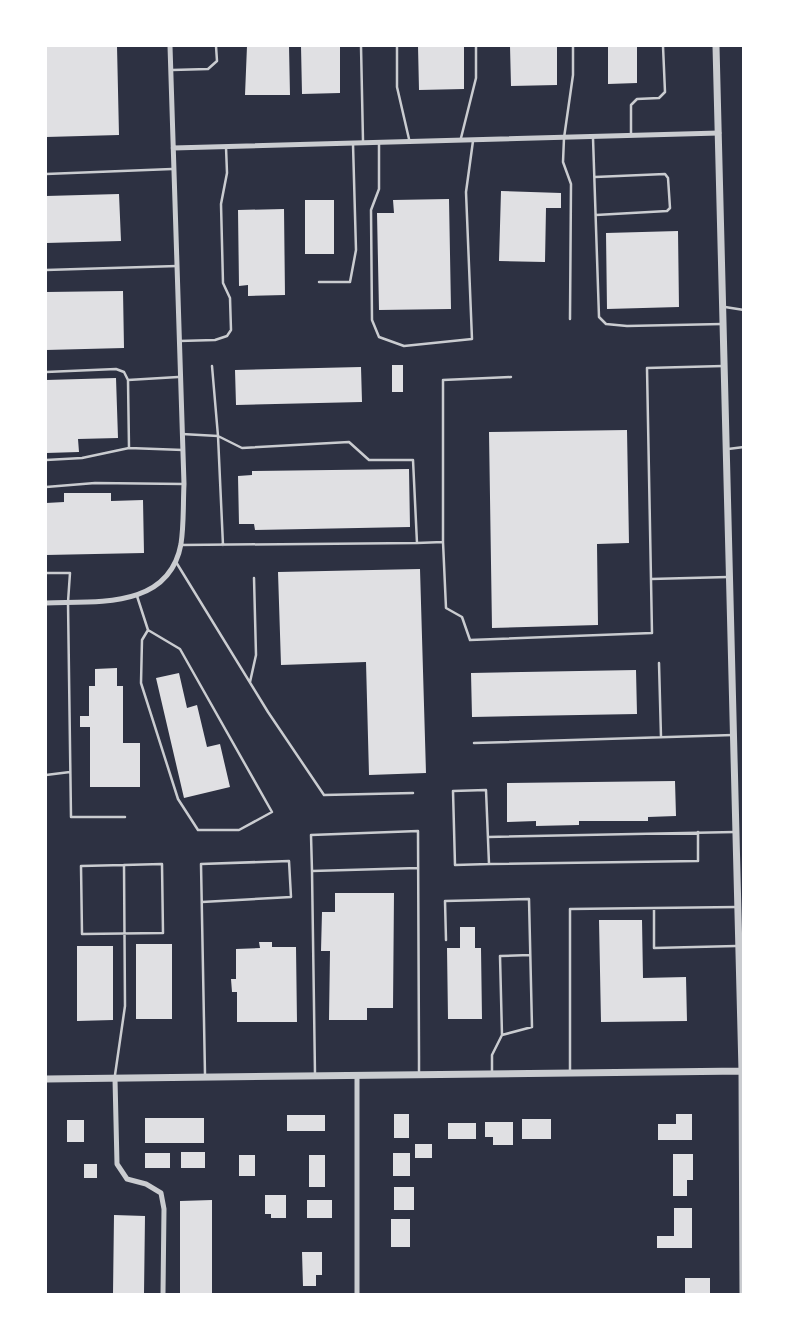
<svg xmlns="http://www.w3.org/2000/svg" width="789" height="1340" viewBox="0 0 789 1340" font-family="'Roboto Condensed',sans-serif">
  <rect width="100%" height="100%" fill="#2d3142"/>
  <!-- building -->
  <path fill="#e0e0e3" d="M46 46H117L119 135 46 137Z
    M247 46H289L290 95H245Z
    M301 46H340V93L302 94Z
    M418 46H464V89L419 90Z
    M510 46H557V85L511 86Z
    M608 46H637V83L608 84Z
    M501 191 561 193V208H546L545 262 499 261Z
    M119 194 121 241 46 243V196Z
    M449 199 451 309 379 310 377 213H394L393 200Z
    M305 200H334V254H305Z
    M284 209 285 295 248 296V285L239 286 238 210Z
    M678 231 679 307 607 309 606 233Z
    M123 291 124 348 46 350V292Z
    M392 365H403V392H392Z
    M361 367 362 402 236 405 235 370Z
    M116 378 118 438 78 439 79 452 46 453V380Z
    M627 430 629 543 597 544 598 625 492 628 489 432Z
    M409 469 410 527 255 530 254 524H239L238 476 252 475V471Z
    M64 493H111V501L143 500 144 553 46 555V503L64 502Z
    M420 569 426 773 369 775 366 662 281 665 278 572Z
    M117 668V686H123V743H140V787H90V727H80V716H89V686H95V669Z
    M636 670 637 714 472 717 471 673Z
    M179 673 187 708 197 705 207 747 220 744 230 787 184 798 156 678Z
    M675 781 676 816 648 817V821H579V825L536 826V821L507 822V783Z
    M335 893H394L393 1008H367V1020H329L330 951H321L322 912H335Z
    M599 920H642L643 978 686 977 687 1021 601 1022Z
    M460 927H475V948H481L482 1019H448L447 948H460Z
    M259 942H272V947H296L297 1022H237V992H232L231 979H236V949L260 948Z
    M136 944H172V1019H136Z
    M77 946H113V1020L77 1021Z
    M394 1114H409V1138H394Z
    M676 1114H692V1140H658V1124H676Z
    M287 1115H325V1131H287Z
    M145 1118H204V1143H145Z
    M522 1119H551V1139H522Z
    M67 1120H84V1142H67Z
    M485 1122H513V1145H493V1137H485Z
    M448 1123H476V1139H448Z
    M415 1144H432V1158H415Z
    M181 1152H205V1168H181Z
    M145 1153H170V1168H145Z
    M393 1153H410V1176H393Z
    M673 1154H693V1180H687V1196H673Z
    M239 1155H255V1176H239Z
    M309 1155H325V1187H309Z
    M84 1164H97V1178H84Z
    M394 1187H414V1210H394Z
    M265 1195H286V1218H271V1214H265Z
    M212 1200V1294H180V1201Z
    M307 1200H332V1218H307Z
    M674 1208H692V1248H657V1236H674Z
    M114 1215 145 1216 144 1294H113Z
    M391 1219H410V1247H391Z
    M302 1252H322V1275H316V1286H303Z
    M685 1278H710V1293L685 1294Z"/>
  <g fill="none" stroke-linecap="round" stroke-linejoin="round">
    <!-- service -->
    <path stroke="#caccd0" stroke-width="2.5" d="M361 46 363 141
      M397 46V87L409 139
      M172 70 208 69 217 61 216 46
      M631 136V105L637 99 659 98 665 92 663 46
      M461 138 476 78V46
      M593 138 599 317 606 324 627 326 722 324
      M379 144V189L371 210 372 320 379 337 404 346 472 339 466 192 473 141
      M46 174 172 169
      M595 177 665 174 668 178 670 208 667 211 596 215
      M46 270 177 266
      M319 282H350L356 250 353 144
      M725 307 744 310
      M570 319 571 184 563 162 564 138 573 75V46
      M179 341 215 340 227 336 231 330 230 298 223 283 221 204 227 173 226 147
      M212 366 218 436 223 545
      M46 372 116 369 124 372 128 380
      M178 377 128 380 129 448 183 450
      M728 449 744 447
      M46 460 82 458 129 448
      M46 487 95 483 184 484
      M443 542 446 608 462 617 470 640 652 633 647 368 723 366
      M417 543 443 542V380L511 377
      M181 545 417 543 413 460H369L349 442 242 448 218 436 182 434
      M176 562 268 712 324 795 413 793
      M46 573H70L68 602 71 817H125
      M651 579 728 577
      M137 596 148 630 180 649 272 812 239 830H198L178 799 141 683 142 640 148 630
      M659 663 661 737
      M250 682 256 655 254 578
      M474 743 733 735
      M46 775 70 772
      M488 837 735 832
      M489 864 486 790 453 791 455 865 489 864 698 861V832
      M418 868 312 871 311 835 418 831 419 1056V1072
      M312 871 315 1074
      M202 902 291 897 289 861 201 864 205 1074
      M654 908V948L736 946
      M446 940 445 901 529 899 532 1027 502 1035 492 1055V1071
      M502 1035 500 956 530 955
      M570 1071V909L737 907
      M115 1075 125 1006 124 865 81 866 82 934 163 933 162 864 124 865"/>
    <!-- minor -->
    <path stroke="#caccd0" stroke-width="5" d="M173 148 719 133
      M46 603C95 601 169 610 181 544 184 524 183 504 184 484L170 46
      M357 1076V1294
      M115 1079 117 1164 127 1179 146 1184 161 1193 164 1209 163 1294"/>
    <!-- tertiary -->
    <path stroke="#caccd0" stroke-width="7" d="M716 46 742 1071 743 1294
      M46 1079 744 1071"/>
  </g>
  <!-- border -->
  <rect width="789" height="1340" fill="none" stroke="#ffffff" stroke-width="94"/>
</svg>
